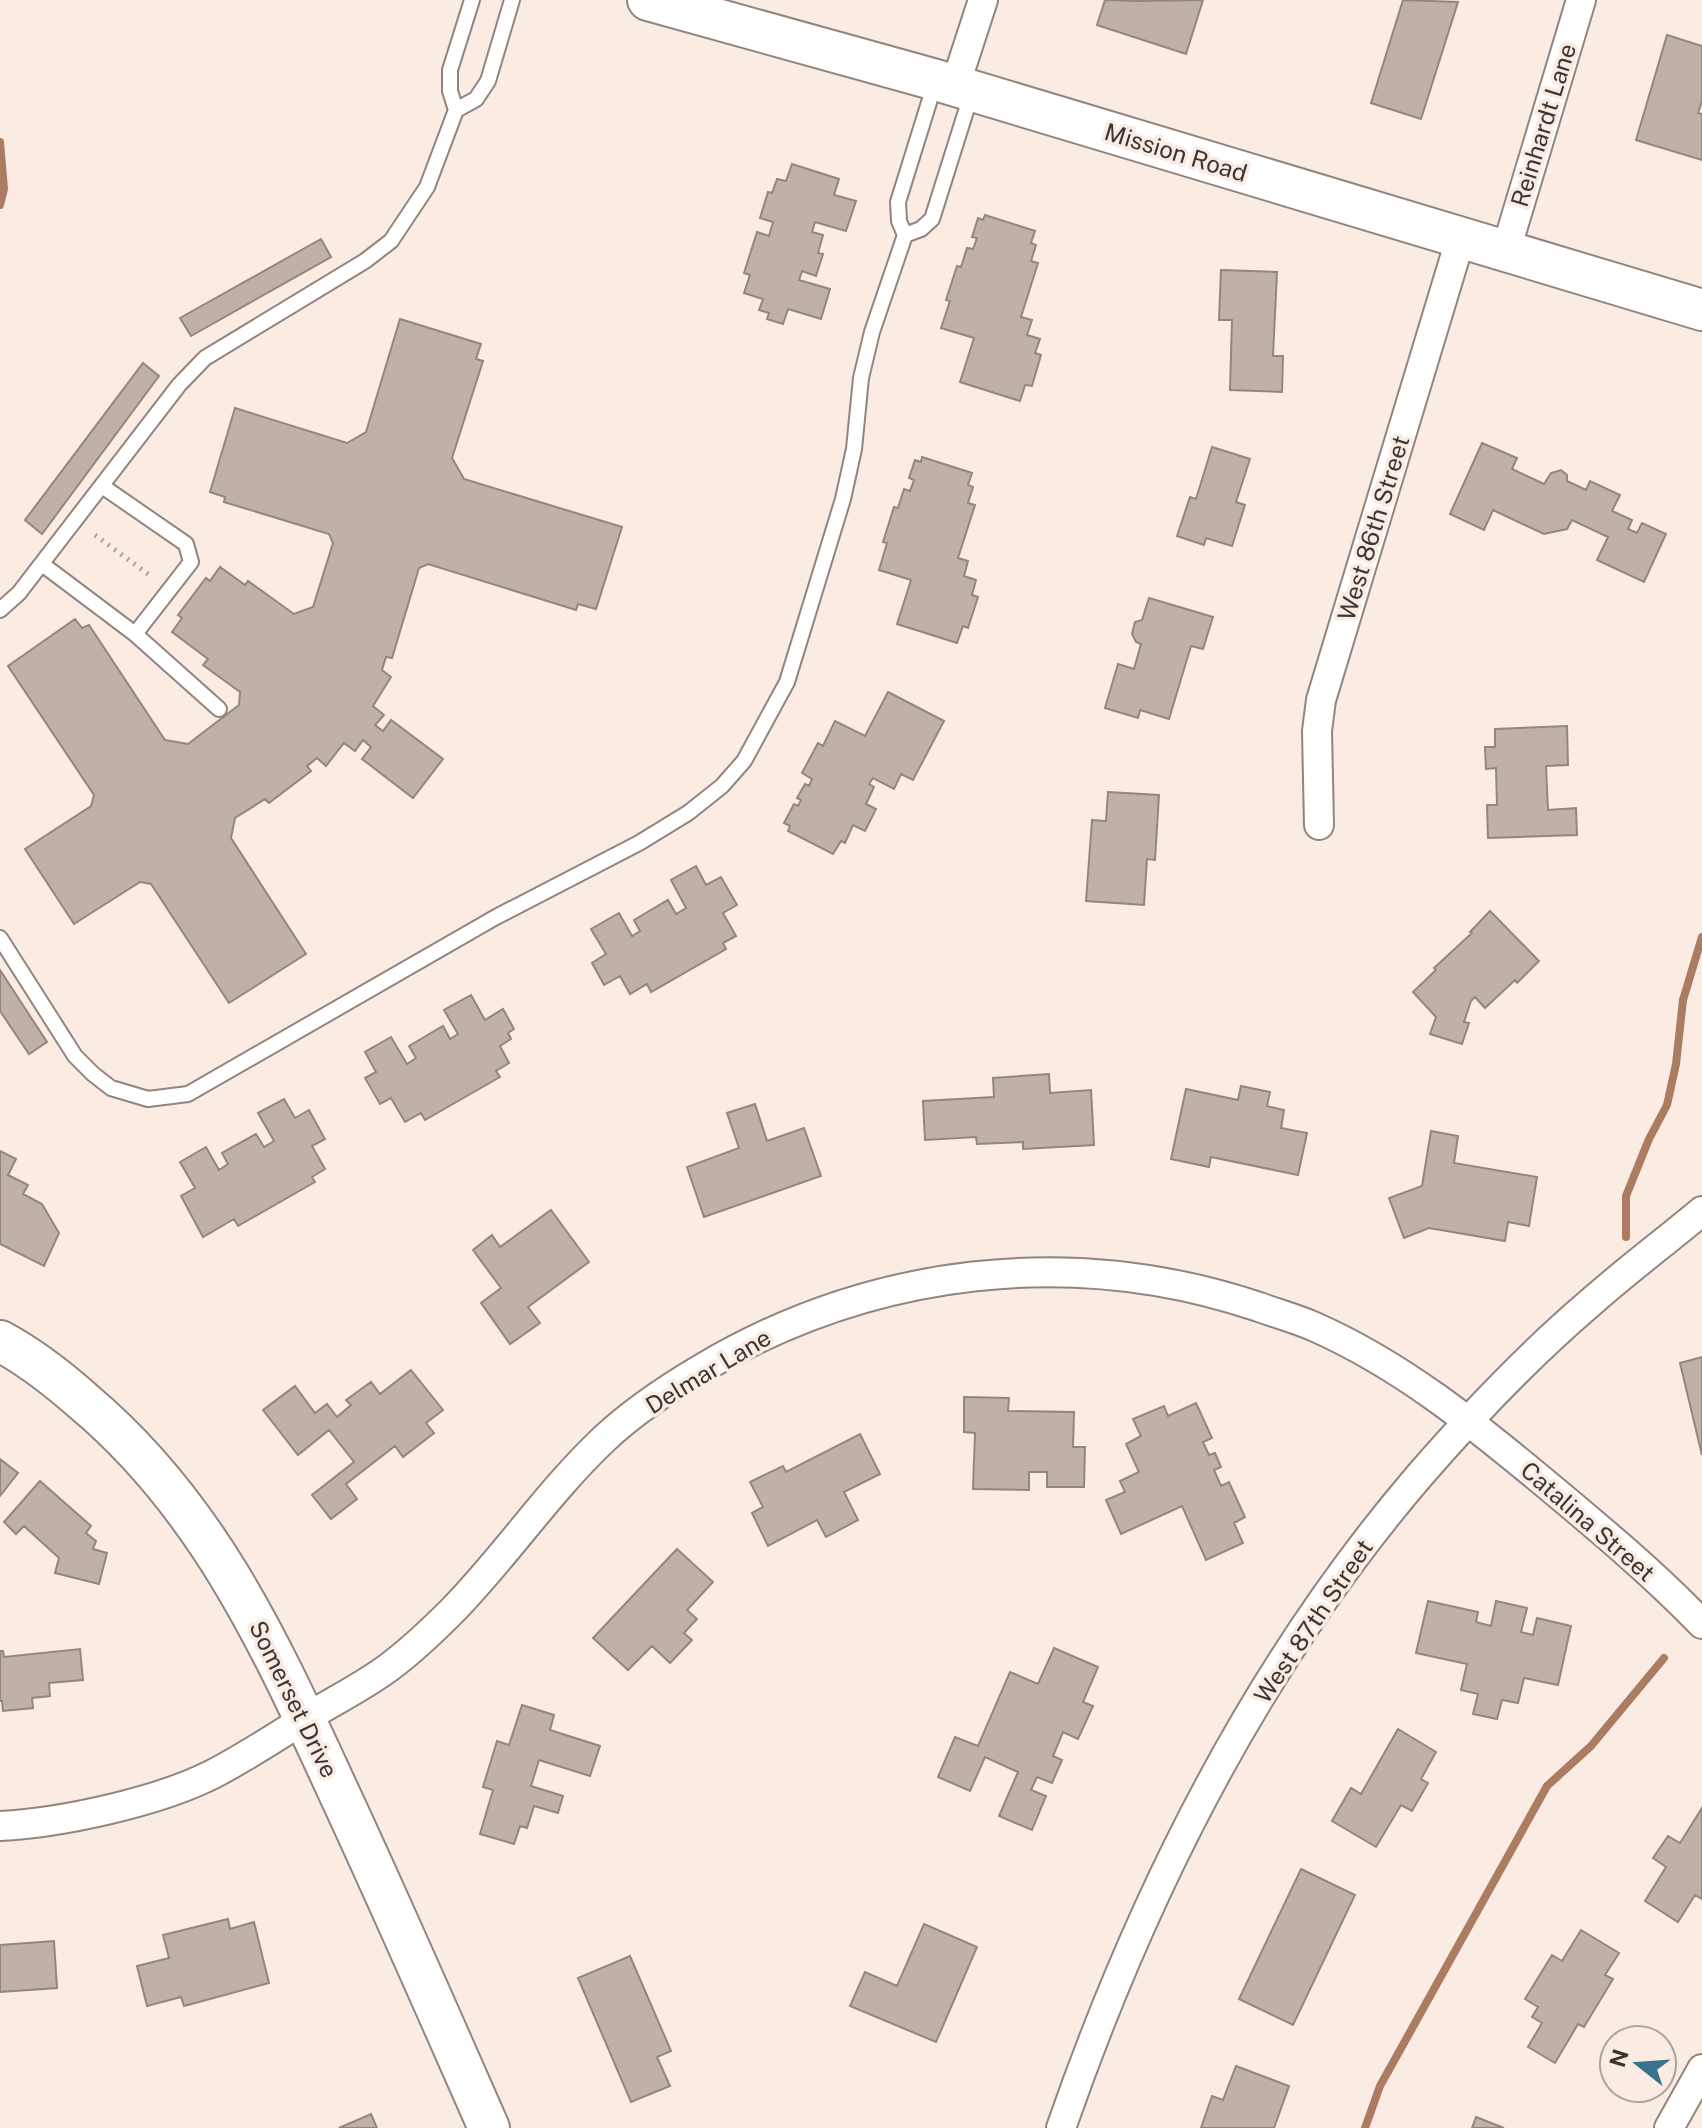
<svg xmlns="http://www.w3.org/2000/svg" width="1702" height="2128" viewBox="0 0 1702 2128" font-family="'Public Sans',sans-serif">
  <rect width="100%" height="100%" fill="#faebe3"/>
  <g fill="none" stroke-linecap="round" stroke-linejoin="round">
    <!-- stream -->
    <path stroke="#ab7b62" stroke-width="8" d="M0 142 4 189 0 205
      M1626 1237V1196L1649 1139 1667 1105 1676 1064 1683 1000 1702 937
      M1365 2128 1380 2086 1547 1786 1591 1746 1664 1658"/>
  </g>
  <!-- building -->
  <path fill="#bfb1aa" stroke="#93867f" stroke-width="2" d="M1105 0 1139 1 1203 0 1186 54 1097 25Z
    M1403 0 1458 2 1421 119 1371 103Z
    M1667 35 1702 46V101L1698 113 1702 114V160L1636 140Z
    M792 164 839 179 834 195 856 201 846 231 815 222 812 232 823 235 818 253 823 254 816 276 802 271 799 280 830 289 821 319 788 309 783 324 767 319 769 313 759 310 763 299 744 293 750 275 744 273 757 232 769 236 773 222 760 218 768 192 772 193 777 179 786 181Z
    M985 215 1035 231 1031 243 1036 245 1031 261 1038 263 1021 317 1032 320 1027 335 1040 339 1035 353 1041 355 1032 386 1025 385 1020 401 960 382 974 338 941 328 950 301 946 300 957 266 961 267 967 248 973 249 977 238 972 237 978 218 983 220Z
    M321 239 331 257 191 336 180 318Z
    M1221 270 1277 272 1273 356H1283L1282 392 1230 390 1232 320H1219Z
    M400 319 481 344 476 359 483 361 452 458 464 479 622 527 596 609 578 604 576 610 428 564 419 568 392 658 386 657 382 670 391 677 373 706 384 715 375 725 383 731 391 720 443 759 413 798 362 759 371 747 363 740 355 751 344 743 326 766 317 758 307 766 311 771 269 803 265 799 235 818 231 838 306 954 229 1003 151 884 140 882 74 924 25 849 91 806 94 795 8 666 75 619 82 628 89 625 165 740 188 744 239 705 240 692 203 665 208 659 172 632 182 618 178 615 206 578 210 581 220 567 245 585 248 581 294 614 313 607 333 543 329 534 224 502 225 497 210 492 235 408 347 443 366 432Z
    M143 363 159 376 42 534 25 520Z
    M1482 443 1517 458 1512 469 1544 484 1551 473 1561 470 1567 475V481L1586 490 1590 481 1620 495 1612 511 1632 520 1628 529 1637 533 1642 523 1666 534 1644 582 1597 560 1608 537 1572 520 1567 529 1544 534 1493 510 1484 530 1450 514Z
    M1212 447 1250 459 1236 502 1245 505 1232 546 1206 538 1204 545 1177 536 1190 497 1196 499Z
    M922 457 972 473 968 485 973 487 968 503 975 505 958 558 968 561 964 576 976 580 972 595 978 597 968 628 963 626 957 643 897 624 911 580 879 570 887 543 883 542 894 507 898 508 904 489 910 491 914 480 909 478 915 460 921 462Z
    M1149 598 1213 617 1203 649 1191 646 1169 719 1140 710 1138 718 1105 708 1118 664 1134 669 1141 644 1136 642 1132 634 1135 622 1142 620Z
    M888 692 944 721 913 780 901 774 894 789 873 778 869 784 874 787 866 804 876 809 865 831 853 825 845 843 841 841 833 854 788 831 790 826 784 823 794 804 798 806 801 800 797 798 805 784 809 786 812 779 802 773 818 743 823 746 835 721 865 736Z
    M1567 726 1568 765 1546 766 1548 810 1576 808 1577 835 1488 838 1487 805H1497L1496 768 1486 769 1485 747H1495V729Z
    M1108 792 1159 795 1155 860 1147 859 1144 905 1086 901 1092 820 1106 821Z
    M696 866 706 885 721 877 737 905 723 913 736 936 723 943 726 949 651 992 647 984 630 994 620 976 604 985 592 963 606 954 591 929 619 913 632 936 640 931 634 920 668 900 676 914 686 908 671 880Z
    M1490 911 1539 961 1517 983 1515 980 1485 1008 1475 997 1471 1001 1464 1022 1469 1023 1462 1044 1430 1034 1436 1017 1413 992 1436 970 1434 968 1472 933 1470 932Z
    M0 970 47 1042 29 1054 0 1011Z
    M471 995 485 1020 503 1009 514 1029 508 1033 511 1039 500 1046 509 1063 496 1071 500 1077 425 1120 421 1113 405 1122 391 1098 380 1104 365 1078 376 1072 365 1052 391 1037 407 1064 416 1058 409 1046 443 1026 450 1039 458 1034 444 1010Z
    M1049 1074 1050 1093 1091 1090 1094 1145 1023 1149V1142L977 1144 976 1137 925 1140 923 1101 994 1097 993 1078Z
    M1241 1086 1270 1092 1267 1106 1284 1110 1281 1128 1307 1133 1298 1175 1211 1157 1209 1167 1171 1159 1186 1089 1238 1100Z
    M284 1099 295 1118 309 1110 325 1139 312 1146 325 1169 312 1177 315 1182 238 1226 234 1219 203 1237 181 1196 195 1188 180 1162 206 1147 219 1170 228 1164 222 1153 256 1134 264 1147 274 1141 258 1113Z
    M755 1104 767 1141 804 1128 821 1176 704 1217 687 1167 739 1148 727 1113Z
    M1431 1131 1458 1136 1454 1163 1537 1177 1529 1226 1508 1222 1505 1241 1429 1228 1404 1238 1389 1198 1422 1186Z
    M0 1151 16 1159 8 1175 28 1185 23 1194 42 1204 59 1233 44 1266 0 1244Z
    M551 1210 589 1262 528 1307 540 1323 510 1344 481 1303 501 1288 473 1250 492 1235 500 1247Z
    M1702 1357V1455L1680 1363Z
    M411 1370 443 1410 426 1423 434 1433 403 1457 395 1446 346 1484 357 1499 331 1519 312 1495 354 1462 329 1430 298 1455 263 1410 295 1386 315 1413 327 1404 337 1417 351 1405 346 1400 371 1382 380 1394Z
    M964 1397 1009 1398 1008 1411 1074 1412 1073 1447H1085L1084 1487H1047V1472H1029V1490L973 1489 975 1433 964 1432Z
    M1196 1403 1212 1438 1203 1442 1209 1455 1215 1453 1221 1467 1214 1470 1221 1486 1229 1482 1245 1517 1234 1523 1243 1543 1206 1560 1182 1506 1121 1534 1106 1500 1125 1492 1120 1481 1139 1472 1126 1444 1141 1436 1133 1419 1164 1406 1168 1416Z
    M860 1434 880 1474 844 1492 858 1520 826 1537 817 1520 768 1546 752 1513 763 1507 750 1482 783 1466 786 1472Z
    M0 1459 18 1473 0 1496Z
    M40 1481 91 1526 86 1533 96 1541 93 1549 107 1553 99 1584 55 1573 59 1558 24 1526 16 1534 4 1522Z
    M677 1549 713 1582 687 1610 697 1619 684 1633 692 1640 670 1663 652 1646 628 1670 593 1638Z
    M1428 1601 1478 1612 1476 1622 1491 1626 1496 1601 1527 1608 1521 1632 1533 1635 1537 1618 1571 1626 1558 1685 1524 1678 1518 1703 1502 1700 1497 1719 1473 1714 1478 1694 1461 1690 1467 1664 1416 1653Z
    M1054 1648 1098 1667 1083 1702 1093 1706 1078 1739 1063 1732 1053 1756 1062 1760 1052 1783 1037 1777 1031 1790 1046 1796 1032 1830 999 1816 1018 1772 985 1757 970 1791 938 1777 955 1737 978 1746 1010 1672 1038 1684Z
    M80 1649 83 1680 49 1683 50 1696 32 1698 33 1708 3 1711 2 1701H0V1651H3L4 1657Z
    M522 1705 554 1715 550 1730 600 1746 590 1776 539 1760 531 1786 563 1796 558 1813 534 1806 527 1828 520 1826 514 1844 480 1834 493 1790 483 1787 497 1741 509 1745Z
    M1398 1729 1436 1752 1421 1779 1428 1783 1412 1811 1401 1805 1376 1847 1332 1821 1351 1788 1361 1794Z
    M1702 1808V1899L1695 1895 1678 1922 1645 1901 1666 1867 1653 1858 1668 1836 1680 1843Z
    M1301 1869 1355 1895 1293 2025 1239 1999Z
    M228 1919 230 1929 254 1922 269 1983 184 2006 181 1997 147 2006 137 1966 169 1958 163 1935Z
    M924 1924 977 1947 936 2042 850 2006 865 1972 897 1986Z
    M1581 1930 1619 1953 1605 1975 1613 1979 1584 2027 1578 2024 1555 2063 1528 2047 1542 2023 1532 2017 1538 2007 1525 1999 1552 1955 1562 1961Z
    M54 1941 57 1988 0 1992V1945Z
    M630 1956 671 2051 657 2057 670 2086 631 2102 578 1978Z
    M1236 2066 1289 2086 1274 2128H1201L1212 2096 1223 2100Z
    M371 2114 377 2128H339Z
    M1476 2117 1504 2128H1472Z"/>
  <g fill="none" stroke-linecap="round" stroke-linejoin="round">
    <!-- lane casing -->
    <g stroke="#93857e" stroke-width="18">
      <path id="lane" d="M936 80 898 202 899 221 905 235 921 229 932 219 972 92
        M456 110 476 99 488 81 512 0
        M42 564 135 634 191 562 186 544 102 486
        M0 610 19 593 179 385 205 358 365 261 391 241 427 187 456 110 450 91V70L472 0
        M135 634 219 709
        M0 938 75 1056 93 1074 111 1088 148 1099 188 1094 496 917 639 843 688 813 722 786 744 761 787 682 843 499 854 449 861 378 872 332 905 235"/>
    </g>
    <!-- street casing -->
    <g stroke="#93857e" stroke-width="32">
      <path id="street" d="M955 86 983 0
        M1506 250 1581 0
        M1319 825 1317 731 1321 700 1461 237
        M0 1826C61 1823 158 1802 213 1774 248 1756 282 1733 316 1712 341 1697 369 1683 392 1665 413 1649 433 1630 452 1611 505 1557 548 1492 604 1439 633 1412 667 1389 701 1369 870 1268 1072 1244 1259 1307 1278 1314 1297 1319 1315 1327 1401 1365 1475 1425 1546 1484 1600 1529 1654 1574 1702 1624
        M1061 2128C1143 1892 1256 1666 1420 1475 1472 1415 1529 1355 1590 1303 1626 1271 1665 1242 1702 1211
        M1669 2128 1702 2069"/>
    </g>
    <!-- secondary casing -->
    <g stroke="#93857e" stroke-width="44">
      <path id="secondary" d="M648 0 936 80 1702 310
        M0 1341C30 1357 58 1379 83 1401 214 1511 276 1657 346 1808 395 1914 442 2021 489 2128"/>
    </g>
    <!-- path -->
    <path stroke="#ada29c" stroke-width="5" stroke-dasharray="2 6" stroke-linecap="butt" d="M95 535 152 577"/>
    <!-- lane -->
    <use href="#lane" stroke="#fff" stroke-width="14"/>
    <!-- street -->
    <use href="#street" stroke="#fff" stroke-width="28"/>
    <!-- secondary -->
    <use href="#secondary" stroke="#fff" stroke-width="40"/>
  </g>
  <g text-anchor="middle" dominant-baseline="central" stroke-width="7" stroke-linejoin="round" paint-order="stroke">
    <!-- street labels -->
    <g font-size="24" fill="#3c3633" stroke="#faebe3">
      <text transform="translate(1543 125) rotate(-73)">Reinhardt Lane</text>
      <text transform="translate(1176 152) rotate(17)">Mission Road</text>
      <text transform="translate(1373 528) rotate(-73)">West 86th Street</text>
      <text transform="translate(708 1371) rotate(-31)">Delmar Lane</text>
      <text transform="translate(1588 1521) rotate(41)">Catalina Street</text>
      <text transform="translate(1313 1621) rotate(-56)">West 87th Street</text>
      <text transform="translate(294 1699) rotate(64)">Somerset Drive</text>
    </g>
  </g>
  <!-- north arrow -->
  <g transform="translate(1638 2064) rotate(287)"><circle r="38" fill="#faebe3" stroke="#aea39d" stroke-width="2"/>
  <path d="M0-6L14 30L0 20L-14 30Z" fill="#38728b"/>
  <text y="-12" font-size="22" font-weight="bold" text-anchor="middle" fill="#3c3633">N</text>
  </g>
</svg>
